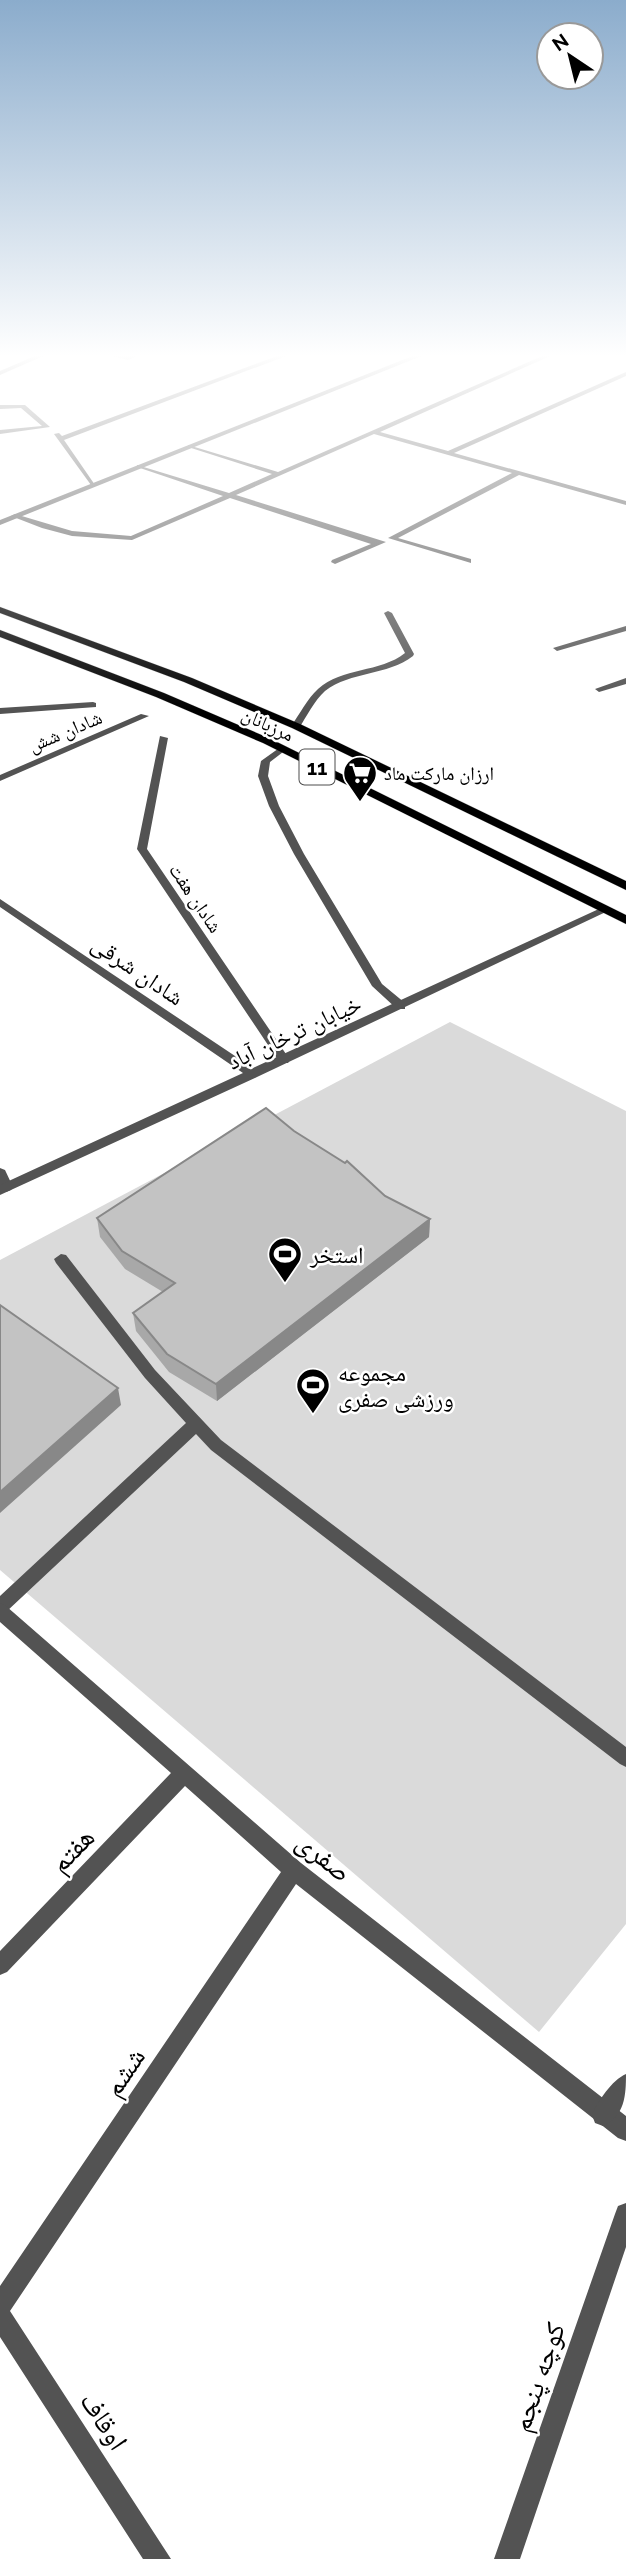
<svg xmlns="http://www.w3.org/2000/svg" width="626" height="2559" viewBox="0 0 626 2559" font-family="Raleway,'Noto Naskh Arabic',sans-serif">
  <rect width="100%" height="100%" fill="#fff"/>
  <!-- green -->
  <path fill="#dadada" d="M450 1022 626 1111V1924L539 2032 0 1570V1260Z"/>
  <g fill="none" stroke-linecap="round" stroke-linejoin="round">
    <!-- primary casing -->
    <g stroke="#dbdbdb" stroke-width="1">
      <path id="primary" d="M0 607 192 678 300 724 626 881V890L292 728 184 682 0 613Z
        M0 630 164 693 271 739 626 915V924L263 743 156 697 0 637Z"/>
    </g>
    <!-- service -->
    <path fill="#535353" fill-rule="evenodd" d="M61 1254 66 1255 155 1370 221 1440 626 1747V1767L620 1764 211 1450 196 1434 6 1612 0 1615V1596L186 1423 145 1378 56 1263 54 1259Z"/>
    <!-- minor -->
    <path fill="#535353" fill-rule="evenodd" d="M42 353H50L0 375V371Z
      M101 353 127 356 143 353 128 360Z
      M285 353H294L64 440 95 485H91L54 434 59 433 62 436Z
      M549 353H557L380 432 448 451 626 372V376L454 453 626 501V505L519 475 398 538 471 559V563L388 538 512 473 374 434 236 495 386 542 335 564 331 562 332 560 371 544 230 498 132 540 72 536 42 528 11 516 15 514 72 531 131 536 223 496 137 467V465L229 493 272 474 188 447V445L278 472Z
      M0 405H25L50 427 0 434V430L42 426 21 408 0 409Z
      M388 611 392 613 414 654 413 656C387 676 351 671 325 691 314 701 307 716 299 728H293L291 726C300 714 307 699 318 689 342 667 380 673 405 653L384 613Z
      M626 626V631L557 651 553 648Z
      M626 678V684L599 692 595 689Z
      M93 702 96 703V707L0 714V708Z
      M141 714 149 716 0 781V775Z
      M160 736 168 738 147 849 288 1057 290 1060 288 1063H280L137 849Z
      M282 746 287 749 270 762 268 776 279 806 304 854 382 984 405 1003V1009H397L372 986 294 854 269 806 258 776 261 761Z
      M0 1168 5 1170 13 1187 11 1190 6 1192 0 1188Z
      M0 1603 6 1606 301 1863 626 2116V2141L618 2138 296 1884 10 2311 171 2559H143L0 2337V2286L281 1872 185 1786 7 1972 0 1975V1951L171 1773 0 1622Z
      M626 2203V2247L520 2559H494L615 2214 618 2206Z"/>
    <!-- tertiary -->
    <path fill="#535353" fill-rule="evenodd" d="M420 353H429L0 525V520Z
      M0 899 253 1068 601 908H609L610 910 257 1077 0 1195V1185L243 1073 0 907Z
      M626 2074C626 2095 625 2116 603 2126L595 2123 592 2115C598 2101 612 2080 626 2074Z"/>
    <!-- primary -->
    <use href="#primary" fill="#000" fill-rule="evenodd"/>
  </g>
  <!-- wall -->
  <path fill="#a8a8a8" d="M294 1131 385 1196 430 1219 429 1237 217 1401 169 1372 136 1331 133 1313 163 1292 125 1269 100 1237 97 1218Z"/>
  <!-- shaded-wall -->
  <path fill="#888" d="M430 1219 429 1237 217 1401 216 1384Z
    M118 1388 121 1405 0 1513V1492Z"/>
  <!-- building -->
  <path fill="#c3c3c3" stroke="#888" stroke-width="2" d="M266 1108 294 1131 345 1163 347 1161 385 1196 430 1219 216 1384 167 1354 133 1313 175 1283 122 1251 97 1218Z
    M0 1305 118 1388 0 1492Z"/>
  <!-- sky -->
  <linearGradient id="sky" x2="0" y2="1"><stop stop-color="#8baccc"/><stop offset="0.5" stop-color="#fff"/><stop offset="1" stop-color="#fff" stop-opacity="0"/></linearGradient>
  <rect width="626" height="711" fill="url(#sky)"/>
  <!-- icons -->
  <defs>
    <g id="supermarket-pin" transform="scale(1.75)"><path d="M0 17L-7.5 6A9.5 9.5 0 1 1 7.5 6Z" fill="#000" stroke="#fff"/><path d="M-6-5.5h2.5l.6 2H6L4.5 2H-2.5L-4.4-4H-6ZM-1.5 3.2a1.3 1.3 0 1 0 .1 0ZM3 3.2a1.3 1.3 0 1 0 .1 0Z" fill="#fff"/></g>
    <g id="stadium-pin" transform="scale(1.75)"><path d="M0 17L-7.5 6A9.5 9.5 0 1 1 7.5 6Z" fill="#000" stroke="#fff"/><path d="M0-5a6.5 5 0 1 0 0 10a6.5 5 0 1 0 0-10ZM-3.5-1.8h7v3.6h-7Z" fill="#fff"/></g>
  </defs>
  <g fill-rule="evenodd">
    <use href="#supermarket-pin" x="360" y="773"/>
    <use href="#stadium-pin" x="285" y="1254"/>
    <use href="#stadium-pin" x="313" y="1385"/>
  </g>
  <g text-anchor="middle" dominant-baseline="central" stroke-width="5" stroke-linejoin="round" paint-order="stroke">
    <!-- far-street labels -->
    <g font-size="19" fill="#000" stroke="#fff">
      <text transform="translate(268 724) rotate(25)">مرزبانان</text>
      <text transform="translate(65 731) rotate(-23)">شادان شش</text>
      <text transform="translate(196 898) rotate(56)">شادان هفت</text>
    </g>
    <!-- far-poi labels -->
    <g font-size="19" fill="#000" stroke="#fff" text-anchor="start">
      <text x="384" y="773">ارزان مارکت ماد</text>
    </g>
    <!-- shield labels -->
    <rect fill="#fff" stroke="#4c4c4c" stroke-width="2" x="299.5" y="749.5" width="35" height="35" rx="5"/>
    <g font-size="21" font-weight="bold" fill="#000">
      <text x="317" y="767">11</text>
    </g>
    <!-- street labels -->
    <g font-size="23" fill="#000" stroke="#fff">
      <text transform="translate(138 970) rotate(34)">شادان شرقی</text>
      <text transform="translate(294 1032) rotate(-25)">خیابان ترخان آباد</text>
    </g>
    <!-- poi labels -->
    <g font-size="23" fill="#000" stroke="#fff" text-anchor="start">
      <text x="310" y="1254">استخر</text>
      <text x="338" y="1372">مجموعه<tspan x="338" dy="26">ورزشی صفری</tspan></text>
    </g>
    <!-- near-street labels -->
    <g font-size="28" fill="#000" stroke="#fff">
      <text transform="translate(72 1850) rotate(-46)">هفتم</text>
      <text transform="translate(324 1857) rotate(39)">صفری</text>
      <text transform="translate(124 2072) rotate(-56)">ششم</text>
      <text transform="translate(538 2377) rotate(-71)">کوچه پنجم</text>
      <text transform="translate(104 2421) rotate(57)">اوقاف</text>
    </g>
  </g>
  <!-- north arrow -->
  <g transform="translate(570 56) rotate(325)"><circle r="33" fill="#ffffff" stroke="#999999" stroke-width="2"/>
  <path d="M0-5L12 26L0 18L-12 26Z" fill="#000000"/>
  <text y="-10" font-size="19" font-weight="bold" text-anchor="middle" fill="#000000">N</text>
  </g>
</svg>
